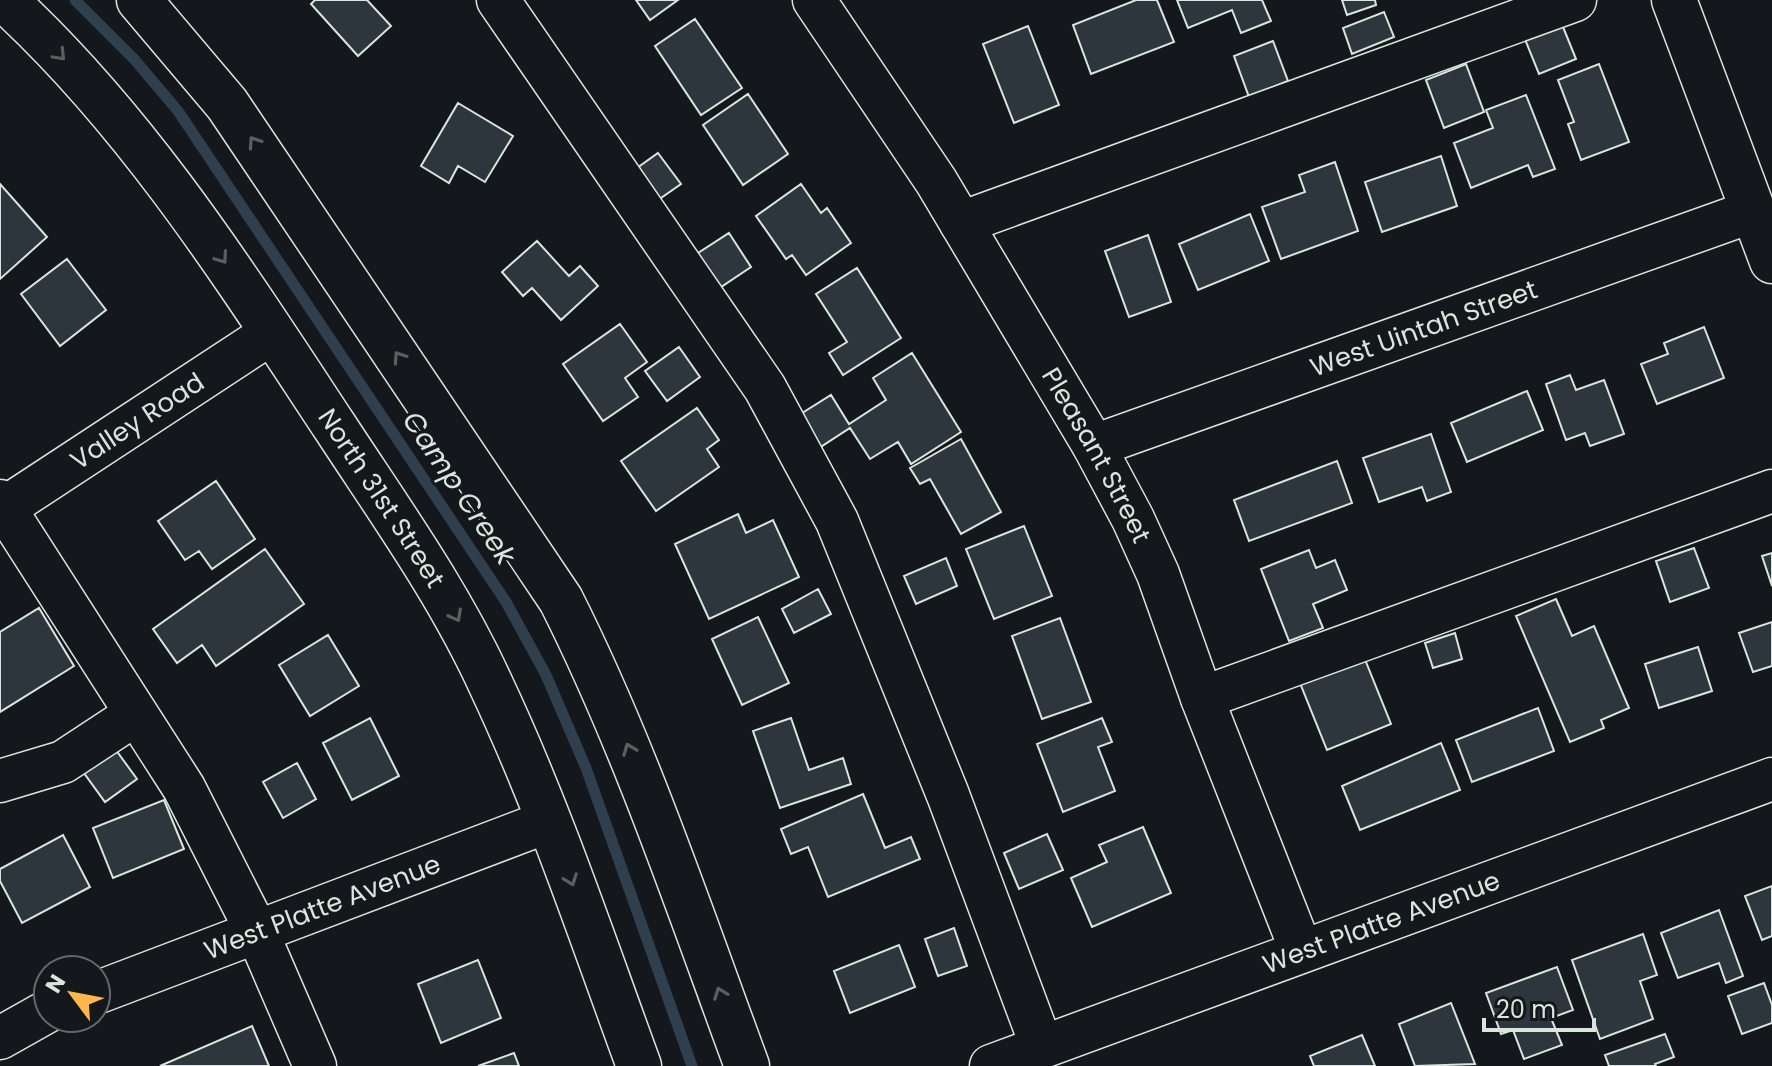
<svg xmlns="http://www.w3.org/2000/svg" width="1772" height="1066" viewBox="0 0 1772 1066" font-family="Poppins,sans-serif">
  <rect width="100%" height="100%" fill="#14181c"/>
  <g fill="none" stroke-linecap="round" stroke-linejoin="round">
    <!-- stream -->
    <path stroke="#2f3f4d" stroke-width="11" d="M75 0 134 59 178 111 506 602 546 675 586 768 692 1066"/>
  </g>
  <!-- building -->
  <path fill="#2c363c" stroke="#d8e6dc" stroke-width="2" d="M315 0H367L391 26 358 56 311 4Z
    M636 0H678L650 20Z
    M1136 0H1157L1174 42 1091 74 1073 25Z
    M1177 0H1262L1271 21 1241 33 1232 10 1188 28Z
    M1342 0H1375L1376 5 1347 15Z
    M1384 12 1394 37 1352 54 1343 28Z
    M1559 17 1576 59 1539 74 1522 32Z
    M695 19 742 88 701 115 655 46Z
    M1028 26 1059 105 1014 123 983 44Z
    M1273 41 1288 81 1249 97 1234 56Z
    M1466 64 1484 112 1444 128 1426 80Z
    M1599 64 1629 142 1581 160 1568 124 1574 122 1558 80Z
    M748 94 788 154 743 185 703 125Z
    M1526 95 1555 169 1533 177 1528 165 1471 188 1454 143 1493 128 1486 110Z
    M458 103 513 136 485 182 458 166 449 183 421 166Z
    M658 153 681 184 658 200 637 168Z
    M1441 156 1457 206 1382 232 1365 182Z
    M1335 162 1358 231 1281 259 1262 207 1305 192 1299 175Z
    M0 184 47 237 0 279Z
    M801 184 821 213 827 208 851 243 806 275 792 255 786 259 756 216Z
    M1250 214 1269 261 1198 290 1179 244Z
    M729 233 751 267 718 289 695 255Z
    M1148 235 1171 302 1129 317 1105 251Z
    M537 241 569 276 580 266 598 286 561 320 532 288 523 296 502 272Z
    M67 259 106 310 60 346 21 294Z
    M857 268 901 338 843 375 829 353 847 342 816 294Z
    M620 324 647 362 625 378 638 397 603 421 563 364Z
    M1704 327 1724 378 1657 404 1641 364 1668 354 1664 343Z
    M679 347 700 377 667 401 645 371Z
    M912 353 961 432 911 464 898 442 870 459 850 428 819 448 799 415 831 395 849 424 886 400 873 378Z
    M1570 375 1576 390 1604 380 1624 434 1590 446 1585 433 1566 440 1546 384Z
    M1527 391 1543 430 1467 462 1451 423Z
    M697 408 719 440 707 449 719 467 656 511 621 461Z
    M1431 434 1451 492 1427 501 1422 487 1379 502 1363 458Z
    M961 439 1001 512 961 534 930 479 920 484 910 468Z
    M1337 461 1352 503 1249 541 1234 500Z
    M216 481 255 539 212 569 199 551 185 560 158 521Z
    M738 514 746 533 773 520 799 577 709 619 675 544Z
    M1024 526 1052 596 994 619 966 549Z
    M1694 548 1709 588 1670 602 1656 561Z
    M265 549 304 604 216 666 202 645 177 663 153 629Z
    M1309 550 1316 568 1335 560 1347 590 1313 604 1323 628 1289 641 1261 569Z
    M1772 553V586L1762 556Z
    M946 558 957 586 916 604 904 576Z
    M818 589 831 614 794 633 782 609Z
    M1556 599 1572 636 1594 626 1629 708 1601 720 1604 728 1570 742 1516 616Z
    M39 608 74 666 0 712V632Z
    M758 617 789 683 742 705 712 639Z
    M1060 618 1091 702 1042 719 1012 636Z
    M1772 622V666L1753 672 1739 633Z
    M1455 633 1462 659 1433 668 1425 643Z
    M328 635 359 686 310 716 279 665Z
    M1698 647 1712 691 1659 708 1645 664Z
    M1364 657 1391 724 1327 750 1300 683Z
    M1538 708 1554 751 1472 782 1456 740Z
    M370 718 399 776 352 800 323 743Z
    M791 718 809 770 843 758 851 784 780 808 753 731Z
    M1102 718 1112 742 1098 747 1115 791 1063 812 1037 744Z
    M1441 743 1460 790 1360 830 1342 786Z
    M113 746 137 779 105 802 81 769Z
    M297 763 316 799 283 818 263 782Z
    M863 794 885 848 911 837 920 859 828 897 808 847 791 854 781 829Z
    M164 800 184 849 113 878 93 828Z
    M1143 827 1171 893 1092 927 1071 878 1107 862 1099 845Z
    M1047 834 1063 870 1019 889 1004 853Z
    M63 835 90 887 22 923 0 881V869Z
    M1772 886V936L1762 940 1745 896Z
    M1719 910 1743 976 1726 983 1719 963 1678 978 1661 933Z
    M954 928 967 966 938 976 925 939Z
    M1643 934 1657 975 1640 981 1653 1019 1600 1039 1572 960Z
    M899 945 915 987 850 1013 834 971Z
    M478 960 501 1018 441 1043 418 984Z
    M1557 967 1573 1010 1551 1018 1562 1045 1524 1059 1513 1030 1501 1034 1486 993Z
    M1764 983 1772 1005V1023L1742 1034 1728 996Z
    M1451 1003 1475 1064 1415 1066 1399 1024Z
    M252 1026 269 1066H160Z
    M1665 1034 1674 1057 1655 1064 1656 1066H1609L1605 1055Z
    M1362 1035 1375 1066H1314L1310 1056Z
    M514 1053 519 1066H478Z"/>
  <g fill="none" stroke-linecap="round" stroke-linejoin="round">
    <!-- minor casing -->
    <g stroke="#d8e6dc" stroke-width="45">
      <g id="minor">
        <path d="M498 0 765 388 837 521 948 795 1042 1047"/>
        <path id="s1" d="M814 0 936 181 1094 446 1133 519 1158 574 1202 698 1301 950"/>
        <path d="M961 223 1575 0"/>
        <path id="s2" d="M1094 446 1753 211"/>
        <path d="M0 501 184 788 257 932 315 1066"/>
        <path id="s3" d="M0 511 273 332"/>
        <path d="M1202 698 1772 491"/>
        <path d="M0 781 63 762 136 714"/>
        <path id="s4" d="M96 993 549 821"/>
        <path d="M0 1038 48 1011"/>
        <path id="s5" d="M991 1066 1772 779"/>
      </g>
    </g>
    <!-- major casing -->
    <g stroke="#d8e6dc" stroke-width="47">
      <g id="major">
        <path id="s6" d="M5 0C138 122 236 277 335 427 390 511 449 593 491 685 549 808 592 938 639 1066"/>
        <path d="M139 0 227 104 561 600C636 749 689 909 747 1066"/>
        <path d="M1674 0 1772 261"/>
      </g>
    </g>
    <!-- minor -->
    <use href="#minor" stroke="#14181c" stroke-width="42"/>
    <!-- major -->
    <use href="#major" stroke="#14181c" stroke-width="44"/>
  </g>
  <!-- one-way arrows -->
  <defs><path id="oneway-chevron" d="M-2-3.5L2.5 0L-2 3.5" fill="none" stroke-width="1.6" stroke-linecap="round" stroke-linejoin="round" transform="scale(2)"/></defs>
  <g stroke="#59605f">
    <use href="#oneway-chevron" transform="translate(60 55) rotate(46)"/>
    <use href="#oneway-chevron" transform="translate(254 142) rotate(-124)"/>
    <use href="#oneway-chevron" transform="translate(222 258) rotate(55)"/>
    <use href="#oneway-chevron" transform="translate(399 357) rotate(-124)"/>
    <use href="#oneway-chevron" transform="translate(456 616) rotate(62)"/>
    <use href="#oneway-chevron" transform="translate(629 749) rotate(-111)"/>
    <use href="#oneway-chevron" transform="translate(571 880) rotate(70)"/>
    <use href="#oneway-chevron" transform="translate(720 993) rotate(-110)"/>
  </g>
  <g text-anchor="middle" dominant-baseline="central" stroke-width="6" stroke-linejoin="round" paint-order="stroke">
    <!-- street labels -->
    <g font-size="26" fill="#d8e6dc" stroke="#14181c">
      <text stroke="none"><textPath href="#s2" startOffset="350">West Uintah Street</textPath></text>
      <text stroke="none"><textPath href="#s3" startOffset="164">Valley Road</textPath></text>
      <text stroke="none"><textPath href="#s1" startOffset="536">Pleasant Street</textPath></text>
      <text stroke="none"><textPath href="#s6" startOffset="626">North 31st Street</textPath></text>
      <text stroke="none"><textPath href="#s4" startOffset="242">West Platte Avenue</textPath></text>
      <text stroke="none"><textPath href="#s5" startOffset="416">West Platte Avenue</textPath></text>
    </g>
    <!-- water labels -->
    <g font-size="28" font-style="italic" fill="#d8e6dc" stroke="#14181c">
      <text transform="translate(459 488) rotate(56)">Camp Creek</text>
    </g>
  </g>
  <!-- north arrow -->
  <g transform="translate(72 994) rotate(302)"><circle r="38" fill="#14181c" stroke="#626a69" stroke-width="2"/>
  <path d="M0-6L14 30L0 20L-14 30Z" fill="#ffb74d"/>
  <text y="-12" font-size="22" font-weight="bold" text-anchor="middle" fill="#d8e6dc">N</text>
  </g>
  <!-- scale -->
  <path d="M1484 1018v12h110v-12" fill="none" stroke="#d8e6dc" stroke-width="4"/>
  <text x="1496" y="1018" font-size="24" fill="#d8e6dc" stroke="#14181c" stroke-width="6" paint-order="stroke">20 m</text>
</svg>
